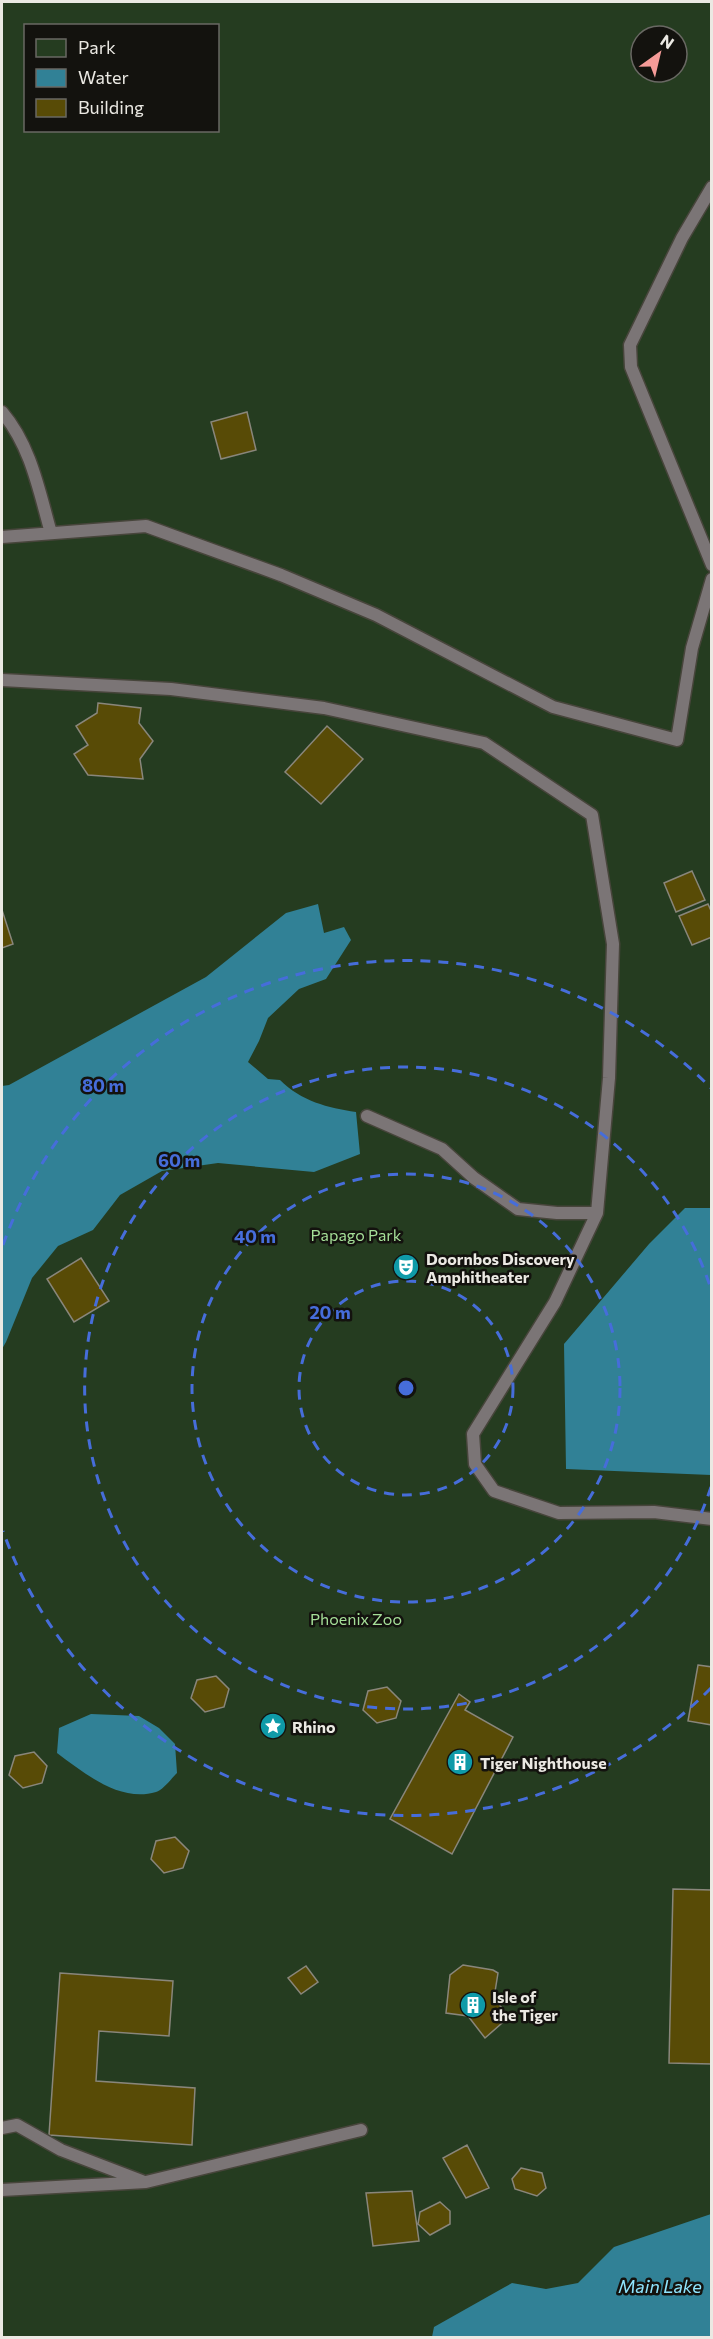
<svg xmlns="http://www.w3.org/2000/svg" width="713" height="2339" viewBox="0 0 713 2339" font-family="Commissioner,sans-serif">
  <rect width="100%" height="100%" fill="#2c2a20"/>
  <!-- green -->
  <path fill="#253c20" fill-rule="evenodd" d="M2 2H711V2337L2 2338ZM26 26H218V130H26ZM641 36H677V72H641Z"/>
  <!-- water -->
  <path fill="#318196" d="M318 904 324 933 344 927 351 940 326 979 299 989 268 1018 259 1041 248 1062 268 1079 280 1080C301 1101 328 1108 356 1112L360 1154 314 1172 218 1163 162 1171 120 1195 93 1230 58 1246 32 1278 6 1342 2 1349V1086L9 1085 206 977 286 913Z
    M685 1208H711V1475L566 1469 564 1344 649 1244Z
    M91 1714 139 1716 159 1728 175 1744 177 1773C171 1779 163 1790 156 1792 120 1803 84 1773 57 1753L59 1728Z
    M711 2214V2337H432L434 2327 512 2283 546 2289 578 2283 614 2247Z"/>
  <!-- building -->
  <path fill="#584b06" stroke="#89867b" stroke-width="1.5" d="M247 412 256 450 221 459 211 422Z
    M98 703 141 708 139 723 153 741 140 759 143 779 88 775 74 754 88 745 76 726 97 713Z
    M327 726 363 759 321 804 285 772Z
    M692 871 705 900 676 912 664 883Z
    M708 904 712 913V937L692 945 679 916Z
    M2 910 13 944 2 948Z
    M81 1258 109 1301 74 1322 47 1279Z
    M698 1665 712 1667V1725L688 1721Z
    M216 1676 229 1689 224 1707 205 1712 191 1698 197 1680Z
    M387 1687 401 1701 396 1718 377 1723 363 1710 368 1691Z
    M459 1694 470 1702 465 1710 513 1737 452 1854 390 1819Z
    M34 1752 47 1766 42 1783 23 1788 9 1775 15 1756Z
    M175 1837 189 1851 183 1868 164 1873 151 1859 156 1841Z
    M673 1889 712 1890V2064L669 2063Z
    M463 1965 493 1970 498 1973 494 1998 509 2017 485 2038 468 2016 446 2013 450 1975Z
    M306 1966 318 1982 301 1994 288 1978Z
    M60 1973 173 1981 169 2036 99 2031 96 2081 195 2088 192 2145 49 2135Z
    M467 2145 489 2188 466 2198 443 2158Z
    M521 2168 542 2173 546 2188 537 2196 515 2189 512 2179Z
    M412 2191 419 2241 373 2246 366 2193Z
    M440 2202 450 2211V2224L430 2235 418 2224 420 2212Z"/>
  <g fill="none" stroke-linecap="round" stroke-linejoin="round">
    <!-- service casing -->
    <g stroke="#47453b" stroke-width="15">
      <path id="service" d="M712 187 682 238 630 345 631 367 712 565
        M2 412C31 446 39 491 51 533
        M2 537 146 526 281 575 376 615 553 707 677 740 692 648 712 579
        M2 680 171 689 324 708 484 743 592 815 613 944 609 1078 597 1213 555 1302 473 1434 475 1464 494 1491 559 1513 654 1512 712 1519
        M367 1116 442 1149 474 1178 518 1209 557 1213H597
        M2 2128 17 2125 61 2150 142 2181
        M2 2190 146 2182 361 2130"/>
    </g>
    <!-- service -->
    <use href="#service" stroke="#7b7576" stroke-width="12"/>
  </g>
  <!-- distance rings -->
  <g fill="none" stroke="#466dda" stroke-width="3" stroke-dasharray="10 8">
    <circle cx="406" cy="1388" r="107"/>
    <circle cx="406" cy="1388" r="214"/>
    <path d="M711 1487A321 321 0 1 1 711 1289"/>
    <path d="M711 1688A428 428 0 0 1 3 1531M3 1245A428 428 0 0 1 711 1088"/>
  </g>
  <!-- icons -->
  <defs>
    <g id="theatre-disc" transform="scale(1.35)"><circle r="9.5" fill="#0f9aa8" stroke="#13120e"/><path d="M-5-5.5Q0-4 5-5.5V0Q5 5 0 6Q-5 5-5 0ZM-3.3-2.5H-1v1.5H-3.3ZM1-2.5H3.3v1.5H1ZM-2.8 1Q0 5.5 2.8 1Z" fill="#fff"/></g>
    <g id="sight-disc" transform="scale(1.35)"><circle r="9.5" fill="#0f9aa8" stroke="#13120e"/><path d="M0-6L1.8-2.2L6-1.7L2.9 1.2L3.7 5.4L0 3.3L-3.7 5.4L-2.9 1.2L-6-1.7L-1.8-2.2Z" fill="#fff"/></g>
    <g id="building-disc" transform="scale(1.35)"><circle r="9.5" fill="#0f9aa8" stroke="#13120e"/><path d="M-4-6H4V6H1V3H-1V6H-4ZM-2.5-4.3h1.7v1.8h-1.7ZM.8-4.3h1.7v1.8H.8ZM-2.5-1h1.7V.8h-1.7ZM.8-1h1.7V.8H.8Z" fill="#fff"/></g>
  </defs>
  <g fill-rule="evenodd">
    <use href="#theatre-disc" x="406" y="1267"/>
    <use href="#sight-disc" x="273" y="1726"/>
    <use href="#building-disc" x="460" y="1762"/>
    <use href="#building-disc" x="473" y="2005"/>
  </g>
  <g text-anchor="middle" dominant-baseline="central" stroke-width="5" stroke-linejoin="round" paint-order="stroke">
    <!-- park labels -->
    <g font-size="16" fill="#a5df98" stroke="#13120e">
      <text x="356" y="1234">Papago Park</text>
      <text x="356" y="1618">Phoenix Zoo</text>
    </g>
    <!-- poi labels -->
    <g font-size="16" font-weight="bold" fill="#ebe9e3" stroke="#13120e" text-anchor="start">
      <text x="426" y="1258">Doornbos Discovery<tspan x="426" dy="18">Amphitheater</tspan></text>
      <text x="292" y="1726">Rhino</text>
      <text x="480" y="1762">Tiger Nighthouse</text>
      <text x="492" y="1996">Isle of<tspan x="492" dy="18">the Tiger</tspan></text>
    </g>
    <!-- water labels -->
    <g font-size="18" font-style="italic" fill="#90e6ff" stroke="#13120e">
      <text x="660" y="2286">Main Lake</text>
    </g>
  </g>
  <circle cx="406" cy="1388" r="9" fill="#466dda" stroke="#13120e" stroke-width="3"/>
  <g font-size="18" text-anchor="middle" font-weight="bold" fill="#466dda" stroke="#13120e" stroke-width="5" stroke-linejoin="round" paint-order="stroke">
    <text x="103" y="1092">80 m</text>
    <text x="179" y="1167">60 m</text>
    <text x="255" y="1243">40 m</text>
    <text x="330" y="1319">20 m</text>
  </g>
  <!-- border -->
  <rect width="713" height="2339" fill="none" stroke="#ebe9e3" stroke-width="6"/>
  <!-- legend -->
  <rect x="24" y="24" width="195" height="108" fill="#13120e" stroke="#696863" stroke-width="1.5"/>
  <rect x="36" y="39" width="30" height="18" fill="#253c20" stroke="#696863" stroke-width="1.5"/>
  <text x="78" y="54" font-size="18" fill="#ebe9e3">Park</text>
  <rect x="36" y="69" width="30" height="18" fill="#318196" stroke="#696863" stroke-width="1.5"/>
  <text x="78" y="84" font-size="18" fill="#ebe9e3">Water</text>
  <rect x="36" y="99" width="30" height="18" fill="#584b06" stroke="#696863" stroke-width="1.5"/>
  <text x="78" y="114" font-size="18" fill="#ebe9e3">Building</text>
  <!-- north arrow -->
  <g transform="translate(659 54) rotate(34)"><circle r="28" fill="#13120e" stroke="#696863" stroke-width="1.5"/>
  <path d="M0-4.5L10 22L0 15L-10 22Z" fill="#f59b98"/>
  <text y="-9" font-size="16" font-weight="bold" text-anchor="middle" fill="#ebe9e3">N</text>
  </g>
</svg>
